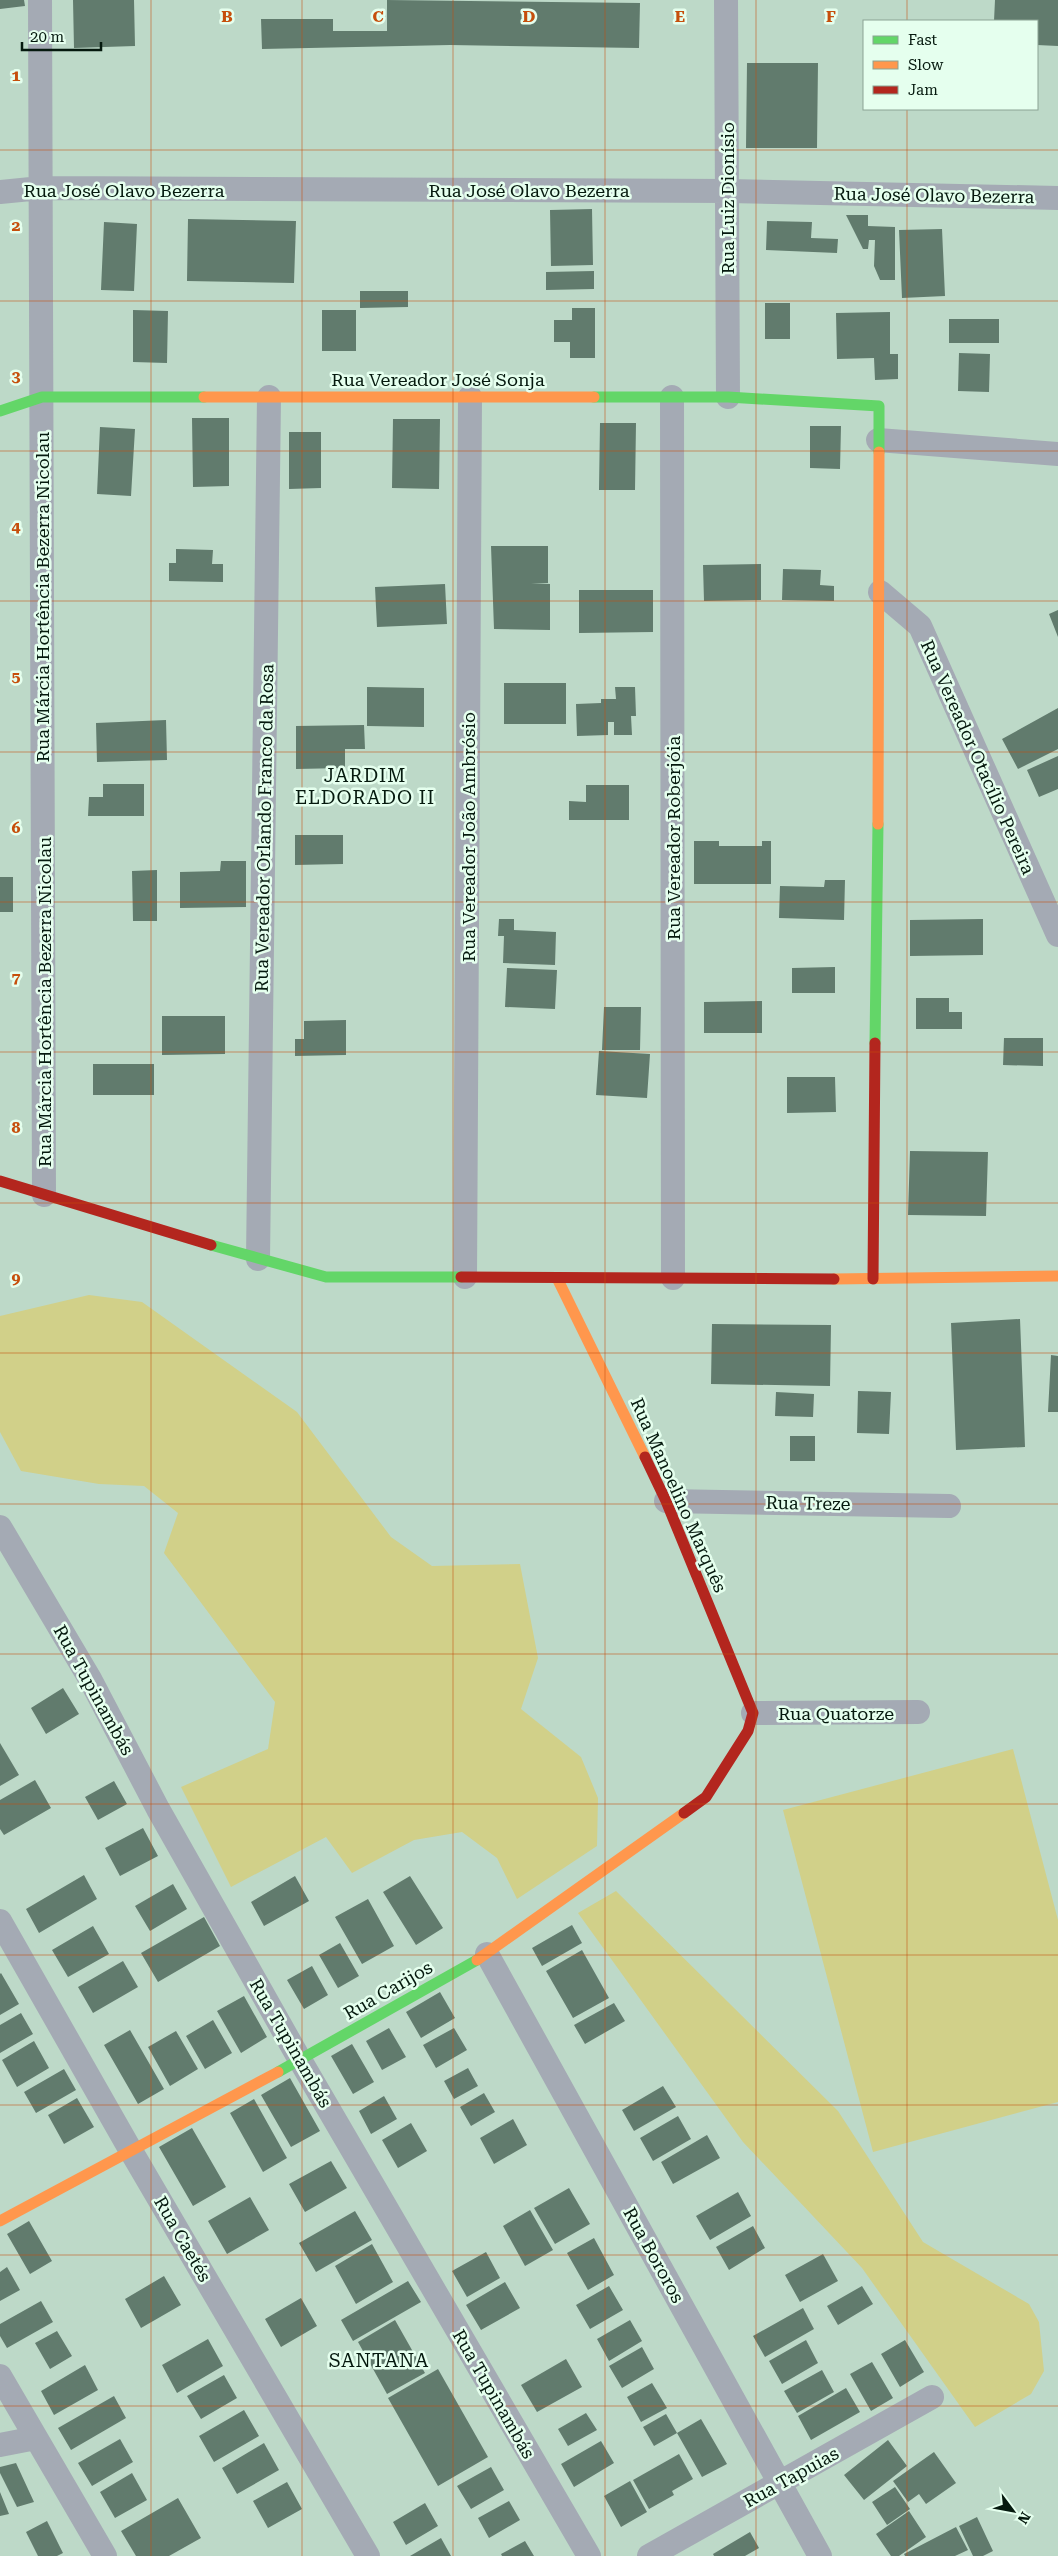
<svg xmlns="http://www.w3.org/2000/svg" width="1058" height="2556" viewBox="0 0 1058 2556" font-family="'Roboto Serif',serif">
  <rect width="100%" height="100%" fill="#bdd9c8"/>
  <!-- green -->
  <path fill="#d1d089" d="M89 1295 142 1302 297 1412 391 1537 432 1566 520 1564 538 1658 521 1709 581 1757 598 1798 597 1846 517 1899 497 1858 462 1832 414 1840 352 1873 326 1837 231 1887 181 1787 268 1749 275 1702 164 1553 178 1513 144 1486 99 1484 21 1471 0 1432V1316Z
    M1013 1749 1058 1920V2102L873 2152 783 1810Z
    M616 1891 838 2111 923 2242 1029 2304 1039 2322 1044 2371 1031 2394 975 2427 862 2268 743 2142 578 1913Z"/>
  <!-- building -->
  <path fill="#617b6d" d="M0 0H24L25 6 0 9Z
    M73 0H134L135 46 74 48Z
    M387 0 640 3 639 48 450 45 262 49 261 19H333V31H387Z
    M995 0H1058V46L1037 45V21H994Z
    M747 63H818L817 148H746Z
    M592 209 593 265 551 266 550 210Z
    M846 215H868V226L895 227V280H880L874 266 875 240H869L868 249H863Z
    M188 219 296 221 294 283 187 281Z
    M767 221 812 222 811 238 838 239 837 253 766 250Z
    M104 222 137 224 134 291 101 290Z
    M942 229 945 296 902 298 899 230Z
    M594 271V289L546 290V272Z
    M360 291H408V307L360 308Z
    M765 303H790V339H765Z
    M572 308H595V358H570V342H554V320H572Z
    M133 310 168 311 167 363 133 362Z
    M322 310H356V351H322Z
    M890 312V354H898V379L875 380 874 358 837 359 836 313Z
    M949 319H999V343H949Z
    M959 353 990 354 989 392 958 391Z
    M192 418H229V486L193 487Z
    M393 419H440L439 489 392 488Z
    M600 423H636L635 490H599Z
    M810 426H841L840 469 810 468Z
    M100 427 135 429 131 496 97 494Z
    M289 432H321V488L289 489Z
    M491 546H548V583H531L550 584V630L494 629Z
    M176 549 213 550 212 564H223V582L169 581V563H176Z
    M761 564V600L704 601 703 565Z
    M783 569 821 570 820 585 834 586V601L782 600Z
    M445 584 447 624 377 627 375 587Z
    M579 590H653V632L579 633Z
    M1058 610V637L1049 614Z
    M504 683H566V724H504Z
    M367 687 424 688V727L367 726Z
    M615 687H635L636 716H631L632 735H614V722H608V735L577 736 576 704 601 703V699H616Z
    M1058 708V749L1018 769 1002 739Z
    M166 720 167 760 97 762 96 723Z
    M364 725 365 749H345V768L296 769V726Z
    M1058 756V789L1039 797 1027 770Z
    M103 784H144V816H88L89 797H103Z
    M586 785H629V820H569V801L586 802Z
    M295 835H343V864L295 865Z
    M694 841H719V846H762V841H771V884H694Z
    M221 861H246V907L180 908V872L220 871Z
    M157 870V921H133L132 871Z
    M0 877H13V912H0Z
    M825 880H845L844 920 779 918 780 886 824 887Z
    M499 919H514V930L556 932 555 965 503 963 504 936H498Z
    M983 919V955L910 956V920Z
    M835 967V993H792V968Z
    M507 968 557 970 555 1009 505 1007Z
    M916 998H949V1012H962V1029H916Z
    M762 1001V1033H704V1002Z
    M604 1007H641L640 1050H602Z
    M162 1016H225V1054L162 1055Z
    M346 1020V1055L295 1056V1039H304V1021Z
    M1004 1038H1043V1066L1003 1065Z
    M599 1051 650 1054 647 1098 596 1095Z
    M93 1064H154V1095H93Z
    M787 1077H835L836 1112 787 1113Z
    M910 1151 988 1152 986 1216 908 1215Z
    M1020 1319 1025 1447 956 1450 951 1323Z
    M712 1324 831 1325 830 1386 711 1384Z
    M1051 1355 1058 1356V1412H1048Z
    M858 1391 891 1392 889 1434 857 1433Z
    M776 1392 814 1394 813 1417 775 1416Z
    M790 1436H815V1461H790Z
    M63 1688 79 1714 46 1734 31 1708Z
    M0 1743 19 1775 0 1786Z
    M35 1780 51 1808 4 1835 0 1829V1800Z
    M114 1781 127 1804 98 1820 85 1797Z
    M143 1828 158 1856 120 1876 105 1848Z
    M84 1875 97 1899 39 1933 26 1909Z
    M295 1876 309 1901 264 1926 251 1902Z
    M410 1876 443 1928 416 1945 383 1892Z
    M173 1884 187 1909 150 1931 135 1906Z
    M368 1899 394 1946 362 1964 335 1917Z
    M204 1917 220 1946 158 1982 141 1953Z
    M572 1925 582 1943 542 1966 532 1948Z
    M93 1926 109 1954 68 1977 52 1950Z
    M340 1943 359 1976 338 1988 319 1955Z
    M582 1950 609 1998 573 2018 546 1971Z
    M123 1961 138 1987 93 2013 78 1987Z
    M312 1966 328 1995 304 2009 287 1980Z
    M1 1973 19 2004 0 2015V1974Z
    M440 1992 455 2018 421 2038 406 2012Z
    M244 1996 267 2037 241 2053 217 2011Z
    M614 2003 625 2021 585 2044 574 2025Z
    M21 2013 33 2034 0 2053V2025Z
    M213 2020 232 2053 205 2069 186 2036Z
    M389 2028 406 2057 382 2070 366 2041Z
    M454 2028 467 2050 436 2068 423 2045Z
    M130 2030 164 2089 138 2104 104 2045Z
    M176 2031 198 2069 170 2086 148 2047Z
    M34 2041 49 2068 17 2087 2 2060Z
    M352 2044 374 2082 353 2094 331 2056Z
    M468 2068 478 2086 454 2099 444 2081Z
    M64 2069 76 2090 36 2113 24 2092Z
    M290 2078 320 2131 291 2147 261 2095Z
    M663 2086 676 2107 634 2131 622 2110Z
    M484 2093 495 2112 471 2126 460 2107Z
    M384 2096 397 2119 371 2134 359 2111Z
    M77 2098 94 2127 64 2144 48 2115Z
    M254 2099 287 2158 263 2172 230 2113Z
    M678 2116 691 2139 653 2161 640 2138Z
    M513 2119 527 2145 494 2164 480 2138Z
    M411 2123 427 2151 398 2168 382 2140Z
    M192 2128 226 2187 193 2206 159 2147Z
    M707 2135 720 2158 673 2184 661 2162Z
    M331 2161 347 2188 305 2212 289 2184Z
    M569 2188 590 2224 555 2244 534 2208Z
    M738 2192 751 2216 710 2240 696 2216Z
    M250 2197 269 2230 227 2254 208 2221Z
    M530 2210 553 2250 525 2266 503 2226Z
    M355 2211 372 2240 316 2272 299 2243Z
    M29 2221 52 2261 30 2274 7 2234Z
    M753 2226 765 2248 729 2270 716 2247Z
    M594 2238 614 2275 588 2290 567 2253Z
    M372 2244 393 2282 356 2304 335 2266Z
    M486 2252 500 2278 467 2297 452 2271Z
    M823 2254 838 2281 800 2302 785 2275Z
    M7 2267 20 2290 0 2301V2272Z
    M164 2276 181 2305 141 2328 125 2299Z
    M408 2281 421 2302 353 2341 341 2320Z
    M505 2282 520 2308 481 2330 466 2305Z
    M609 2286 623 2310 590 2329 576 2305Z
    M862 2286 873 2304 838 2325 827 2306Z
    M301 2298 317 2326 281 2347 265 2319Z
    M41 2301 53 2322 7 2348 0 2336V2324Z
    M803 2308 814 2329 765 2357 753 2336Z
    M395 2320 425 2373 387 2394 358 2342Z
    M630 2320 642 2341 609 2361 597 2339Z
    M57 2331 72 2356 50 2369 35 2343Z
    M208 2339 223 2366 177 2393 162 2365Z
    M806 2340 818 2363 782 2384 769 2361Z
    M905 2340 924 2372 900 2387 881 2354Z
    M642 2347 654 2369 622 2388 609 2366Z
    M566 2359 582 2387 537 2412 521 2385Z
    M872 2362 893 2398 871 2411 850 2374Z
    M85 2365 98 2390 54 2415 41 2391Z
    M438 2369 488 2457 438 2486 388 2398Z
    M822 2370 834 2392 797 2413 784 2391Z
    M224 2375 237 2398 201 2419 187 2396Z
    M652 2383 667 2408 641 2422 627 2397Z
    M846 2388 860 2412 811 2440 798 2416Z
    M114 2396 126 2418 71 2450 58 2428Z
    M244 2410 259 2436 214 2462 199 2436Z
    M586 2413 597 2430 568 2446 558 2429Z
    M666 2414 677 2433 654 2446 643 2427Z
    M701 2419 727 2464 702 2477 677 2433Z
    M120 2439 133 2462 92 2486 78 2463Z
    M888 2440 907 2466 864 2500 844 2475Z
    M601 2441 614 2463 574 2487 561 2464Z
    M264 2443 279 2470 237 2494 222 2468Z
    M934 2452 956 2483 926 2504 919 2494 908 2502 893 2481Z
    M679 2454 693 2479 672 2491 674 2495 649 2509 633 2480Z
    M16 2463 34 2502 17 2507 0 2473V2467Z
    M491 2467 504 2490 471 2509 457 2486Z
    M132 2473 147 2500 115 2518 100 2492Z
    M630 2481 647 2512 621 2527 604 2496Z
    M287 2482 302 2509 268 2528 253 2501Z
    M895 2487 910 2509 887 2525 872 2502Z
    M0 2492 9 2514 0 2516Z
    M178 2498 201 2538 169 2556H136L121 2531Z
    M509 2501 520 2520 489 2538 478 2518Z
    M425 2503 438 2526 406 2545 393 2522Z
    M909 2511 926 2537 899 2556H891L876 2534Z
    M977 2517 993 2551 983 2556H973L959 2526Z
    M47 2521 63 2553 57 2556H38L26 2532Z
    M956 2527 968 2550 955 2556H905L904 2554Z
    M750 2532 759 2548 745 2556H714L713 2554Z
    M441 2538 451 2556H410Z
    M525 2541 534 2556H502L501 2554Z"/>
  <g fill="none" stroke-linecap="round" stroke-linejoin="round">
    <!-- street -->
    <path stroke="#a4aab4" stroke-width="24" d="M40 0 44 1195
      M726 0 728 397
      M0 192 41 188 728 191 1058 198
      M672 397 673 1278
      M878 440 1058 454
      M880 592 920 626 1058 935
      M258 1259 269 397
      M465 1277 470 397
      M666 1501 949 1506
      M0 1527 90 1679 158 1809 300 2060 589 2556
      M753 1713 918 1712
      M0 1921 131 2151 368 2556
      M487 1954 820 2556
      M0 2376 105 2556
      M0 2445 36 2438
      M649 2556 932 2397"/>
    <!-- fast -->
    <path stroke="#63d668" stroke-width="11" d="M594 397H728L879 406V452
      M0 411 42 397H204
      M875 1043 878 824
      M211 1245 326 1277H461
      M278 2072 477 1960"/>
    <!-- slow -->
    <path stroke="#ff974d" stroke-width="11" d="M204 397H594
      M878 824 879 452
      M557 1278 645 1457
      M834 1279 1058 1276
      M477 1960 684 1813
      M0 2221 278 2072"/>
    <!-- jam -->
    <path stroke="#b3261e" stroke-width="11" d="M0 1181 211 1245
      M461 1277 834 1279
      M873 1279 875 1043
      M645 1457 666 1501 753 1713 748 1731 706 1797 684 1813"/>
  </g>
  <!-- grid -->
  <path fill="none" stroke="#c64f0c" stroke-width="1" stroke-opacity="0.55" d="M151 0V2556M302 0V2556M453 0V2556M605 0V2556M756 0V2556M907 0V21M907 109V2556M0 150H1058M0 301H1058M0 451H1058M0 601H1058M0 752H1058M0 902H1058M0 1052H1058M0 1203H1058M0 1353H1058M0 1504H1058M0 1654H1058M0 1804H1058M0 1955H1058M0 2105H1058M0 2255H1058M0 2406H1058"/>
  <g text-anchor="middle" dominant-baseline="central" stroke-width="5" stroke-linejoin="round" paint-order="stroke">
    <!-- street labels -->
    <g font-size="18" fill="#05190e" stroke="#e5ffee">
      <text x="124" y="190">Rua José Olavo Bezerra</text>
      <text x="529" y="190">Rua José Olavo Bezerra</text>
      <text transform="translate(934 195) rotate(1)">Rua José Olavo Bezerra</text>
      <text transform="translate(727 198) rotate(-90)">Rua Luiz Dionísio</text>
      <text x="438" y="379">Rua Vereador José Sonja</text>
      <text transform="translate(42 597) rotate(-90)">Rua Márcia Hortência Bezerra Nicolau</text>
      <text transform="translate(978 757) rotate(66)">Rua Vereador Otacílio Pereira</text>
      <text transform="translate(264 828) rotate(-89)">Rua Vereador Orlando Franco da Rosa</text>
      <text transform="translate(468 837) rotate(-90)">Rua Vereador João Ambrósio</text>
      <text transform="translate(673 838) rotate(-90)">Rua Vereador Roberjóia</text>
      <text transform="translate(44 1002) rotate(-90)">Rua Márcia Hortência Bezerra Nicolau</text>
      <text transform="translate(679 1495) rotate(66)">Rua Manoelino Marquês</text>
      <text transform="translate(808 1503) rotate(1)">Rua Treze</text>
      <text transform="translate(94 1690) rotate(61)">Rua Tupinambás</text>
      <text x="836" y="1713">Rua Quatorze</text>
      <text transform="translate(388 1990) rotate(-30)">Rua Carijos</text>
      <text transform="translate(291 2043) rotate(60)">Rua Tupinambás</text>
      <text transform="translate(183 2239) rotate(60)">Rua Caetés</text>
      <text transform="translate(654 2255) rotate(61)">Rua Bororos</text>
      <text transform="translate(494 2394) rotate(60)">Rua Tupinambás</text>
      <text transform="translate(791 2477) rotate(-29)">Rua Tapuias</text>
    </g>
    <!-- neighbourhood labels -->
    <g font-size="19" letter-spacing="1" fill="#05190e" stroke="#e5ffee">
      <text x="365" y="775">JARDIM<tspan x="365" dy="22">ELDORADO II</tspan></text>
      <text x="379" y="2360">SANTANA</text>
    </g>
  </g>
  <g font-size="16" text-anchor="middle" font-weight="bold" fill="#c64f0c" stroke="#e5ffee" stroke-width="5" stroke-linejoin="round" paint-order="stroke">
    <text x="227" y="22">B</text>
    <text x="378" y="22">C</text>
    <text x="529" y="22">D</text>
    <text x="680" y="22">E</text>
    <text x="831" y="22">F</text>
    <text x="16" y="81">1</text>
    <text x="16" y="231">2</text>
    <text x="16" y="382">3</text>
    <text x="16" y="532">4</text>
    <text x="16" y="682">5</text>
    <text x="16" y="833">6</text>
    <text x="16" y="983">7</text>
    <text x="16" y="1133">8</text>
    <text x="16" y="1284">9</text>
  </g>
  <!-- legend -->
  <rect x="863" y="20" width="175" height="90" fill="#e5ffee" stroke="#8ba394"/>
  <rect x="873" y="36" width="25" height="8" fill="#63d668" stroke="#8ba394"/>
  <text x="908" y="45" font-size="15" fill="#05190e">Fast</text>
  <rect x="873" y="61" width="25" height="8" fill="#ff974d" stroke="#8ba394"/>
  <text x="908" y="70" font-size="15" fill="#05190e">Slow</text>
  <rect x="873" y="86" width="25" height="8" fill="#b3261e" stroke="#8ba394"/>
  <text x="908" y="95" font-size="15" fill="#05190e">Jam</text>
  <!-- north arrow -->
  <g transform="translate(1013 2511) rotate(122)" stroke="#e5ffee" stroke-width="4" paint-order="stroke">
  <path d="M0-4L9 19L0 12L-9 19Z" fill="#05190e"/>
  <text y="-8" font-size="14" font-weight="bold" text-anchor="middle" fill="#05190e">N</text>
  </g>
  <!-- scale -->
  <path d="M22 42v8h79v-8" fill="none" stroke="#05190e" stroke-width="2.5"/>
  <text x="30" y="42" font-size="15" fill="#05190e" stroke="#e5ffee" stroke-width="4" paint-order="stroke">20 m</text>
</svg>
